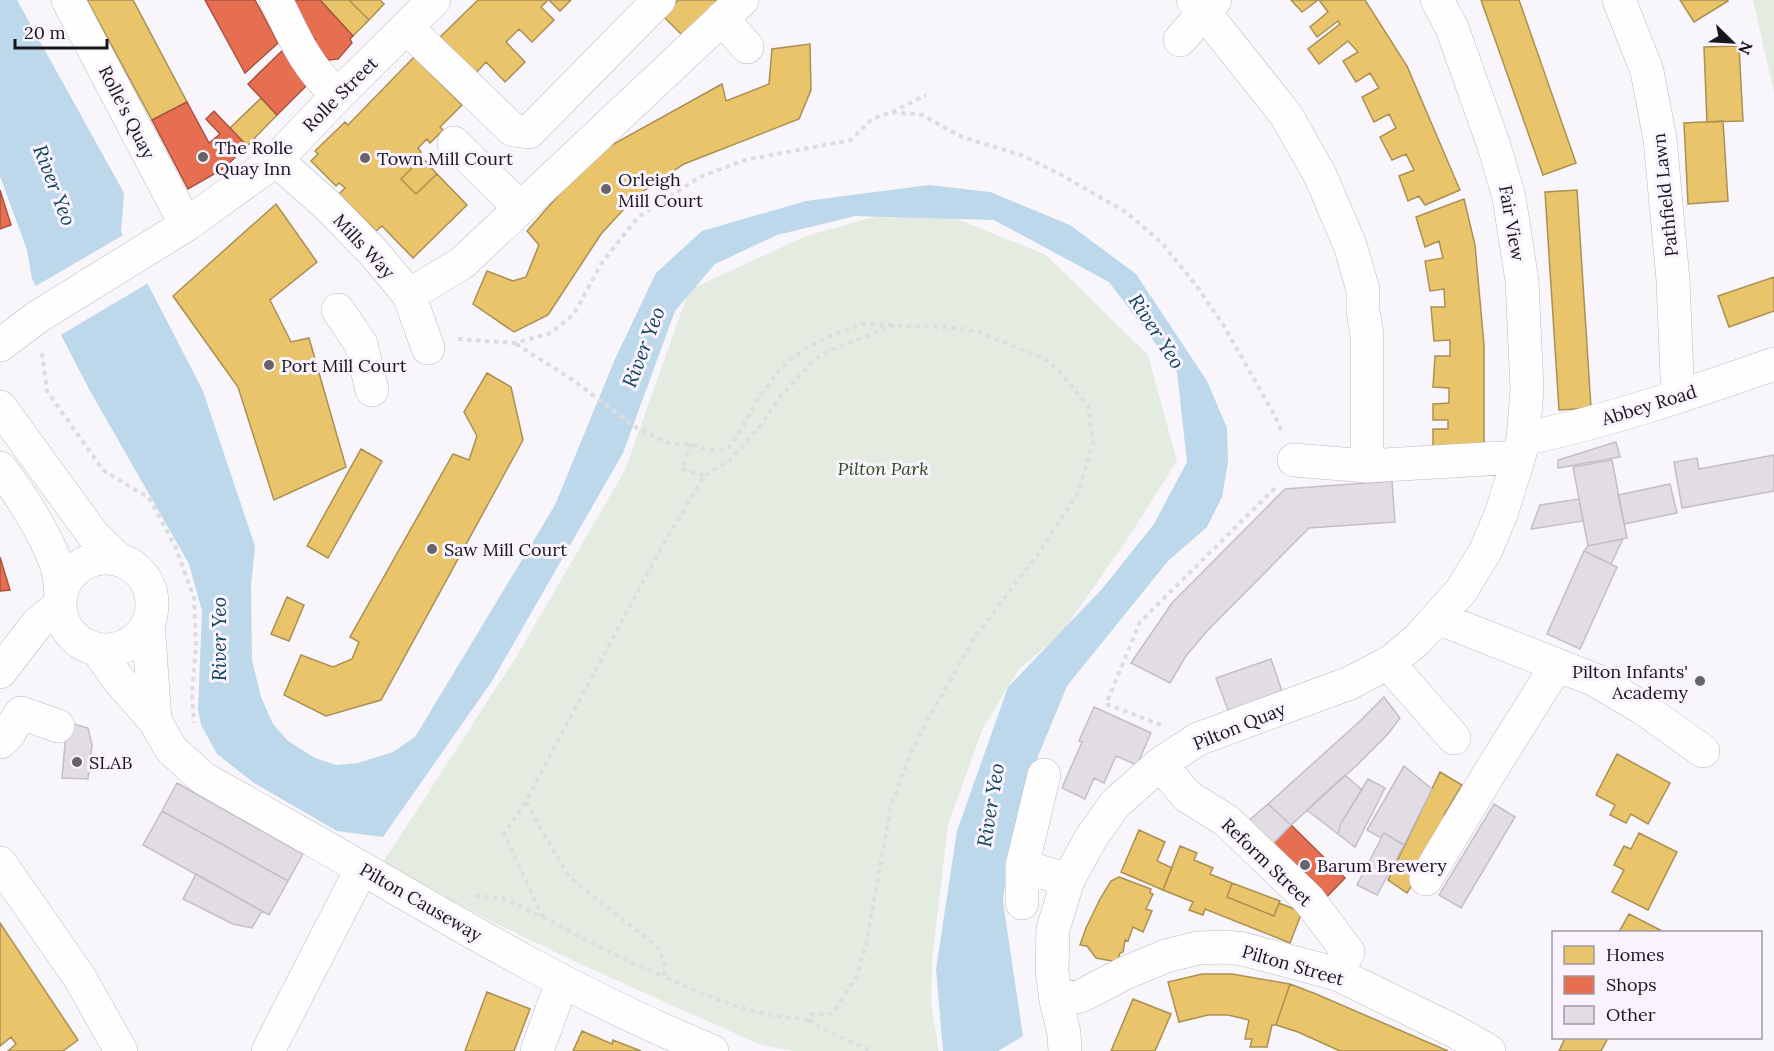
<svg xmlns="http://www.w3.org/2000/svg" width="1774" height="1051" viewBox="0 0 1774 1051" font-family="Lora,serif">
  <rect width="100%" height="100%" fill="#f8f5fb"/>
  <!-- green -->
  <path fill="#e4ece1" d="M1753 0H1774V93Z
    M920 204 1046 255 1148 355 1177 461 1130 535 1061 634 1019 669 983 728 948 825 932 960 931 1003 939 1051H794L761 1045C633 988 505 932 382 864L518 654 625 470 689 290 806 236Z"/>
  <!-- water -->
  <path fill="#bcd8ea" d="M0 0H17L124 193 121 232 203 391 255 546 251 586 252 660 261 697 273 724 288 741 315 758 336 765 358 763 393 752 415 737 555 505 615 359 656 273 702 231 806 201 929 185 990 192 1070 225 1136 274 1207 381 1227 428 1228 462 1222 497 1207 527 1168 561 1067 686 1032 771 1009 847 1003 902 1023 1036 998 1051H943L936 969 957 831 1008 687 1102 589 1154 524 1187 462 1177 372 1109 282 994 220 855 216 777 235 715 264 675 311 623 453 492 681 383 837 337 831 254 783 217 754 201 725 198 709 202 611 189 564 89 389 32 279 27 250 0 176Z"/>
  <!-- pier -->
  <path fill="#f8f5fb" d="M125 234 150 282 59 336 34 287Z"/>
  <!-- homes -->
  <path fill="#e9c46a" stroke="#ab9053" stroke-width="1.5" d="M87 0H133L187 102 152 120Z
    M320 0H349L369 20 353 36Z
    M349 0H380L384 4 369 20Z
    M478 0H548L541 7 554 20 532 42 519 29 506 42 525 62 505 82 486 62 476 73 440 37Z
    M549 0H571L560 11Z
    M678 0H721L684 37 663 16Z
    M1291 0H1318L1302 12Z
    M1319 0H1365L1407 66 1460 190 1425 205 1419 196 1408 201 1399 176 1414 170 1406 154 1392 160 1380 137 1396 128 1389 114 1374 122 1362 97 1379 88 1370 73 1356 82 1343 61 1358 52 1348 41 1319 64 1308 49 1340 24 1338 21 1317 37 1310 27 1328 12Z
    M1481 0H1519L1576 163 1543 175Z
    M1680 0H1727L1728 1 1694 22Z
    M810 44 811 90 799 119 684 164 636 196 601 234 548 315 514 332 473 304 487 271 513 281 526 277 539 245 527 231 571 181 610 146 722 84 726 101 769 84 772 49Z
    M1739 46 1743 121 1707 122 1704 47Z
    M414 57 462 105 440 127 443 130 430 143 427 139 418 148 421 152 409 164 412 168 401 179 416 194 437 174 467 205 413 258 382 226 376 231 339 194 345 188 339 183 336 186 311 161 318 154 315 151 345 122 348 125Z
    M261 98 277 115 247 146 230 128Z
    M1723 121 1728 201 1688 204 1684 123Z
    M419 154 437 174 416 194 401 179 412 168 409 164Z
    M1577 190 1591 408 1559 410 1545 192Z
    M1464 199 1475 245 1484 345V445L1433 447V429H1448V420H1433V404L1449 403V388L1433 387 1435 356H1450V340L1434 341 1431 307H1445L1444 289 1430 291 1425 261 1443 258 1439 241 1425 247 1416 217Z
    M276 204 317 262 270 300 291 342 309 338 346 467 274 500 238 387 173 296Z
    M1774 277V311L1729 327 1718 296Z
    M487 373 511 387 523 440 381 700 326 716 284 695 301 655 333 667 352 659 359 642 350 637 453 454 469 460 477 436 464 412Z
    M361 449 382 461 328 558 307 546Z
    M287 597 304 605 289 641 271 634Z
    M1617 754 1670 783 1648 824 1631 814 1626 823 1610 815 1615 805 1596 795Z
    M1440 772 1462 785 1444 815 1446 816 1428 860 1407 893 1388 880Z
    M1139 830 1165 842 1157 861 1172 868 1163 890 1121 872Z
    M1639 833 1677 852 1648 910 1612 892 1624 870 1614 865 1624 846 1631 849Z
    M1180 846 1197 853 1194 860 1213 868 1210 874 1232 883 1227 897 1274 916 1279 903 1302 912 1290 943 1205 909 1203 915 1189 910 1193 902 1163 890Z
    M1119 877 1151 889 1150 893 1153 894 1146 909 1152 911 1143 932 1133 927 1128 941 1125 940 1123 952 1120 953 1117 962 1096 958 1087 946 1080 945 1086 928 1100 899 1111 881Z
    M1232 883 1280 901 1274 916 1227 897Z
    M1629 914 1662 931V932H1619Z
    M0 923 78 1040 63 1051H8L16 1044 11 1037 0 1046Z
    M1202 974H1232L1290 984 1276 1025H1272L1267 1047H1250L1252 1039H1245L1249 1020 1228 1015H1208L1179 1022 1168 982Z
    M1290 984 1316 994 1448 1051H1340L1298 1032 1276 1025Z
    M487 992 530 1009 514 1051H465Z
    M1133 999 1171 1014 1155 1051H1111Z
    M582 1031 612 1044 613 1040 641 1051H573Z
    M1565 1038H1608L1601 1051H1559Z"/>
  <!-- shops -->
  <path fill="#e76f51" stroke="#a95441" stroke-width="1.5" d="M205 0H255L278 43 245 73Z
    M290 0H320L353 36 350 39 352 43 338 59 329 60 312 43 316 40 305 28Z
    M287 46 307 85 277 115 248 84Z
    M187 102 209 143 220 134 206 119 214 111 247 146 223 169 188 189 152 120Z
    M0 190 11 225 0 229Z
    M0 557 10 590 0 591Z
    M1291 825 1345 878 1319 905 1265 852Z"/>
  <!-- building -->
  <path fill="#e2dce5" stroke="#c3bfc6" stroke-width="1.5" d="M1616 442 1620 457 1558 468V460Z
    M1774 455V491L1682 508 1674 462 1697 458 1699 469Z
    M1612 460 1627 538 1588 546 1573 467Z
    M1392 481 1395 522 1309 528 1207 631 1186 656 1170 683 1131 663 1172 603 1285 489Z
    M1670 484 1677 513 1624 524 1618 495Z
    M1579 499 1583 521 1531 529 1540 505Z
    M1623 539 1611 564 1584 551 1588 546Z
    M1584 551 1617 567 1580 649 1547 634Z
    M1271 659 1283 694 1228 710 1216 678Z
    M1384 697 1400 718 1388 734 1357 765 1291 825 1268 804 1360 721Z
    M1094 707 1151 733 1137 765 1116 756 1104 783 1094 778 1085 799 1062 788 1082 742 1079 741Z
    M67 722 88 728 92 745 88 779 62 778Z
    M1404 766 1432 789 1404 845 1384 833 1381 838 1367 830Z
    M1345 775 1362 790 1341 823 1338 834 1307 810Z
    M1368 779 1385 788 1355 847 1338 834 1341 823Z
    M177 783 303 854 288 881 162 811Z
    M1268 804 1291 825 1265 852 1240 828Z
    M1494 804 1515 817 1461 908 1439 895Z
    M162 811 288 881 269 915 143 845Z
    M1384 833 1404 845 1377 895 1357 885Z
    M196 874 262 911 252 928 233 924 183 899Z"/>
  <g fill="none" stroke-linecap="round" stroke-linejoin="round">
    <!-- minor casing -->
    <g stroke="#bdbac1" stroke-width="34">
      <path id="minor" d="M68 0 186 225
        M276 0C294 37 306 67 338 95
        M1193 0 1204 12 1286 115 1320 175 1350 245 1363 290V311L1367 335V466
        M1619 0 1647 71 1660 139 1673 280 1677 377 1681 396
        M722 18 747 47
        M407 28 513 130 529 132 659 0
        M1180 40 1215 0
        M454 143 520 208
        M276 160 327 205 373 252 409 295 428 348
        M409 295 462 263 742 0
        M338 310 361 344 372 390
        M1523 439C1609 421 1691 393 1774 364
        M1294 460 1367 466 1519 457
        M1438 618 1595 680 1641 707 1703 751
        M1388 663 1454 738
        M0 742C12 735 12 723 21 713L58 726
        M1160 764 1187 796 1227 821 1309 900 1348 952 1337 974
        M1044 775 1022 866 1068 880
        M1426 879 1490 772 1557 665
        M1022 903V866
        M1056 1000 1081 996 1125 973 1166 956 1198 948 1225 947 1243 949 1337 974 1456 1032 1489 1051
        M268 1051 362 868
        M537 1051 562 982
        M1065 1051 1064 1033 1056 1000 1052 971 1053 929 1068 880 1091 838 1115 804 1160 764 1198 739 1350 683 1392 661 1418 639 1461 591 1486 550 1501 514 1519 457 1523 439 1527 390 1522 281 1509 197 1494 146 1452 28 1437 0"/>
    </g>
    <!-- major casing -->
    <g stroke="#bdbac1" stroke-width="34">
      <path id="major" d="M0 345 39 316 186 225 276 160 338 95 434 0
        M0 407 94 536 118 559
        M0 468C20 493 49 539 58 570 60 577 60 586 61 594
        M60 604a46 46 0 1 1 92 0a46 46 0 1 1-92 0Z
        M148 623 155 721
        M97 649 118 679 155 721 171 749 203 778C257 809 312 839 365 870 478 936 591 1002 712 1051
        M0 672 37 624 60 605
        M0 863 80 978 121 1051"/>
    </g>
    <!-- path -->
    <path stroke="#dedcdf" stroke-width="4" stroke-dasharray="4.5 4.5" stroke-linecap="butt" d="M892 112 926 95
      M458 339 515 343 551 333 574 314 601 264 638 217 700 177 745 160 851 140 872 119 891 112 922 115 962 137 1021 155 1058 173 1126 212 1162 243 1198 288 1224 326 1275 416 1282 432
      M516 344 573 380 635 427 671 444H691L708 450H723L729 447 742 428 755 403 780 369 805 349 825 338 862 324 957 328 979 332 1047 360 1060 372 1088 406 1093 442 1078 493 1038 554 975 637 929 717 909 757 891 806 866 945 857 975 835 1010 828 1015 812 1014 809 1020 821 1028 871 1051
      M42 353 47 391 103 470 149 498 176 548 194 598 196 645 192 694 194 723
      M691 444 682 469 704 476
      M1161 725 1106 704 1140 622 1277 486
      M526 802 569 877 659 948 665 966 664 977C698 992 734 1008 771 1015 783 1018 796 1018 809 1020
      M475 896 502 898 543 917 504 834 526 801 655 559 699 484 704 476 730 460 760 426 780 397 815 359 829 351 894 325
      M543 917 611 953 664 977"/>
    <!-- minor -->
    <use href="#minor" stroke="#fefefe" stroke-width="33"/>
    <!-- major -->
    <use href="#major" stroke="#fefefe" stroke-width="33"/>
  </g>
  <!-- markers -->
  <g fill="#67636b" stroke="#f8f3fd" stroke-width="2">
    <circle cx="203" cy="157" r="6"/>
    <circle cx="365" cy="158" r="6"/>
    <circle cx="606" cy="189" r="6"/>
    <circle cx="269" cy="365" r="6"/>
    <circle cx="432" cy="549" r="6"/>
    <circle cx="1700" cy="681" r="6"/>
    <circle cx="77" cy="762" r="6"/>
    <circle cx="1305" cy="865" r="6"/>
  </g>
  <g text-anchor="middle" dominant-baseline="central" stroke-width="6" stroke-linejoin="round" paint-order="stroke">
    <!-- street labels -->
    <g font-size="18" fill="#19151d" stroke="#f8f3fd">
      <text transform="translate(340 94) rotate(-45)">Rolle Street</text>
      <text transform="translate(127 112) rotate(63)">Rolle's Quay</text>
      <text transform="translate(1665 195) rotate(-96)">Pathfield Lawn</text>
      <text transform="translate(1512 223) rotate(80)">Fair View</text>
      <text transform="translate(364 246) rotate(47)">Mills Way</text>
      <text transform="translate(1649 405) rotate(-17)">Abbey Road</text>
      <text transform="translate(1239 726) rotate(-22)">Pilton Quay</text>
      <text transform="translate(1267 862) rotate(44)">Reform Street</text>
      <text transform="translate(421 902) rotate(30)">Pilton Causeway</text>
      <text transform="translate(1293 965) rotate(16)">Pilton Street</text>
    </g>
    <!-- poi labels -->
    <g font-size="18" fill="#19151d" stroke="#f8f3fd" text-anchor="start">
      <text x="215" y="147">The Rolle<tspan x="215" dy="21">Quay Inn</tspan></text>
      <text x="377" y="158">Town Mill Court</text>
      <text x="618" y="179">Orleigh<tspan x="618" dy="21">Mill Court</tspan></text>
      <text x="281" y="365">Port Mill Court</text>
      <text x="444" y="549">Saw Mill Court</text>
      <text x="1688" y="671" text-anchor="end">Pilton Infants'<tspan x="1688" dy="21">Academy</tspan></text>
      <text x="89" y="762">SLAB</text>
      <text x="1317" y="865">Barum Brewery</text>
    </g>
    <!-- park labels -->
    <g font-size="18" font-style="italic" fill="#2c4c1c" stroke="#f8f3fd">
      <text x="883" y="468">Pilton Park</text>
    </g>
    <!-- water labels -->
    <g font-size="20" font-style="italic" fill="#0f445c" stroke="#f8f3fd">
      <text transform="translate(55 185) rotate(69)">River Yeo</text>
      <text transform="translate(1157 331) rotate(57)">River Yeo</text>
      <text transform="translate(643 347) rotate(-69)">River Yeo</text>
      <text transform="translate(218 639) rotate(-90)">River Yeo</text>
      <text transform="translate(990 805) rotate(-81)">River Yeo</text>
    </g>
  </g>
  <!-- legend -->
  <rect x="1552" y="931" width="210" height="108" fill="#f8f3fd" stroke="#9f9aa3" stroke-width="1.5"/>
  <rect x="1564" y="946" width="30" height="18" fill="#e9c46a" stroke="#9f9aa3" stroke-width="1.5"/>
  <text x="1606" y="961" font-size="18" fill="#19151d">Homes</text>
  <rect x="1564" y="976" width="30" height="18" fill="#e76f51" stroke="#9f9aa3" stroke-width="1.5"/>
  <text x="1606" y="991" font-size="18" fill="#19151d">Shops</text>
  <rect x="1564" y="1006" width="30" height="18" fill="#e2dce5" stroke="#9f9aa3" stroke-width="1.5"/>
  <text x="1606" y="1021" font-size="18" fill="#19151d">Other</text>
  <!-- north arrow -->
  <g transform="translate(1732 42) rotate(114)" stroke="#f8f3fd" stroke-width="4.5" paint-order="stroke">
  <path d="M0-4.5L10 22L0 15L-10 22Z" fill="#19151d"/>
  <text y="-9" font-size="16" font-weight="bold" text-anchor="middle" fill="#19151d">N</text>
  </g>
  <!-- scale -->
  <path d="M15 39v9h92v-9" fill="none" stroke="#19151d" stroke-width="3"/>
  <text x="24" y="39" font-size="18" fill="#19151d" stroke="#f8f3fd" stroke-width="4.5" paint-order="stroke">20 m</text>
</svg>
